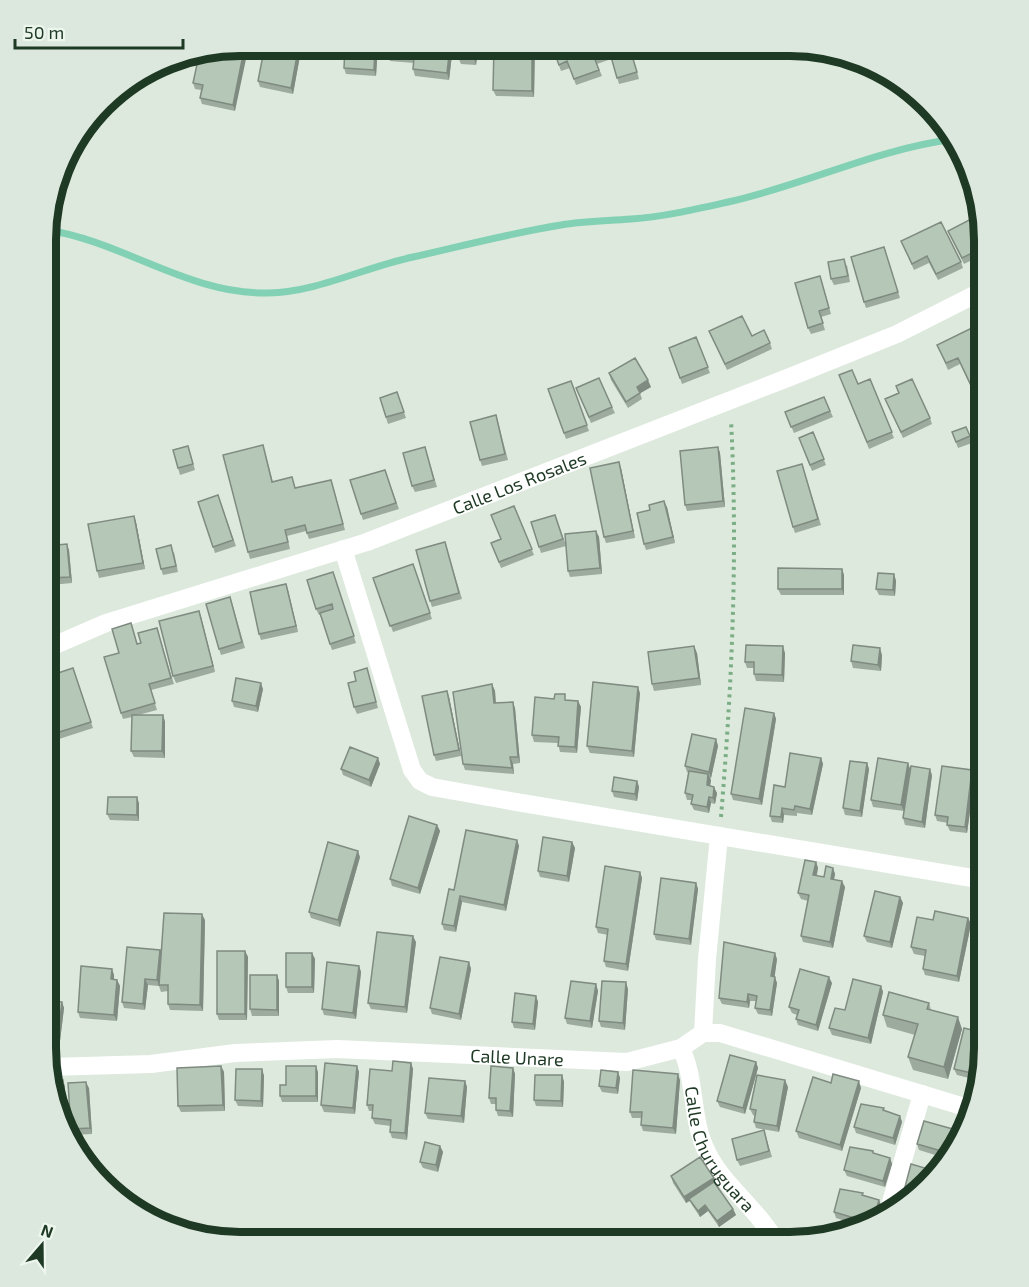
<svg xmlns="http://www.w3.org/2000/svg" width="1029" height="1287" viewBox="0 0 1029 1287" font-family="'Exo 2',sans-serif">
  <rect width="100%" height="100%" fill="#dde9dd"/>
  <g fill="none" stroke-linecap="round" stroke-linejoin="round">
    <!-- stream -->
    <path stroke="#82d1b5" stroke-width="7" d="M47 230C122 241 189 295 268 293 318 292 365 267 413 257 462 246 511 233 561 225 584 221 607 221 631 219 663 217 697 209 728 202 805 185 876 149 955 139"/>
    <!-- path -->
    <path stroke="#7cae85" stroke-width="4" stroke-dasharray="3 4.5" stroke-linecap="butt" d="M721 817C732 684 738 554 731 420"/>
    <!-- street -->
    <g stroke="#fff" stroke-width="18">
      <path d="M343 549 412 770 420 781 432 787 505 800 984 880"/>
      <path id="s1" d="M46 649 106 623 367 542 790 377 897 334 984 290"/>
      <path d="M703 1033 707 959 719 836"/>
      <path id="s2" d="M681 1048C697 1082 690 1121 708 1154 725 1187 757 1208 776 1242"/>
      <path id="s3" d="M50 1067 151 1064 235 1053 337 1049 627 1062 681 1048 703 1033H720L968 1108"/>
      <path d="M887 1216 922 1094"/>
    </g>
  </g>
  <!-- wall -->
  <path fill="#9cab9d" d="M239 45 235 111 202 104 200 98 201 90 195 89 193 83 197 66 193 65 191 59Z
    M302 45 293 94 260 87 258 81Z
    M318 45H333V48H319Z
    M378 45 376 76 346 74 344 68Z
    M453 46 449 80 415 76 413 69 414 63 390 61 388 55Z
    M535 46 534 97 496 96 493 90Z
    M552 46H606L611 59 597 64 602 76 576 85 570 68 561 71Z
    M608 46H630L639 79 619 84Z
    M633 46H662H661L662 55 636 59Z
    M478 50 476 65 461 64 458 57Z
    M887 74 897 78 889 80Z
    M948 231 984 240V265L981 267 976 258 964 264Z
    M901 241 961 262 963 268 938 280 929 263 914 270Z
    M884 247 900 298 866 308 864 302Z
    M847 265 850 282 834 285 831 279Z
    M822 282 831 314 821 317 825 330 811 334 808 328Z
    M709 331 752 336 770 343 772 349 727 370Z
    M984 332V402L979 404 960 364 948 370 937 345Z
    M696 337 710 373 682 384 669 348Z
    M609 373 651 387 640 393 642 399 628 408 611 380Z
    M839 375 858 384 870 379 894 438 869 449Z
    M571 381 589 431 566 439 548 389Z
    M896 386 930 418 932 424 903 438 885 399 898 393Z
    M576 388 612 407 615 413 591 423Z
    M397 392 406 418 388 424 380 398Z
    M824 397 833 417 794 433 785 412Z
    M498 422 508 460 482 466 480 460Z
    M966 427 972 443 958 448 952 432Z
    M813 432 826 465 812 471 799 438Z
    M425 447 437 487 415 492 412 486Z
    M718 447 720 453 725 507 687 511 685 505Z
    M190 452 195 470 180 475 178 468Z
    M265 452 273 482 296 488 333 486 345 530 309 539 306 531 287 536 290 549 250 559 248 552Z
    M802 464 821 525 795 533 793 527Z
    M621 468 635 538 606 543 604 537Z
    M385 470 399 509 363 520 350 480Z
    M218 495 236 546 215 553 213 547Z
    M514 506 534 555 501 568 491 543 501 539Z
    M667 507 675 543 646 550 644 544Z
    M555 515 566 545 596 531 599 537 602 574 570 577 568 571 566 546 541 553 531 522Z
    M134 516 136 522 145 569 99 578 97 571Z
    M445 542 462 599 432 607 430 601Z
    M69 550 72 583 51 585 49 578Z
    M174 552 178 572 163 575 161 569Z
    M413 564 432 619 393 632 373 578Z
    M842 569 844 575V595H781L778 589Z
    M333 572 356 643 332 650 320 615H319L316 609Z
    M894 574 896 581 895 596 879 595 876 589Z
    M286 584 298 632 261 640 259 634Z
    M232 603 245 648 221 655 219 649Z
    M201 617 215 672 176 683 173 676Z
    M157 628 174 684 151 690 157 710 138 715H163L165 722V758L134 757 131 751 132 717 123 719 121 713 119 653 141 643Z
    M697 653 701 685 654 691 652 684Z
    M785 653 784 682 756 681 754 674V668H747L745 662Z
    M882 655 881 671 853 668 851 661Z
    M73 668 93 728 56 740 46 711Z
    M367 668 378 708 357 714 354 707Z
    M492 684 495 691 496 703 515 708 520 763 513 764 514 774 465 770 463 764Z
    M263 689 258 712 234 707 232 701Z
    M640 693 634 757 590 753 587 746Z
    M449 697 461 756 436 761 434 755Z
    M567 700 578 701 581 707 577 753 560 752 558 743 534 742 532 735Z
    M774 713 776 719 762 805 733 800 731 794Z
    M716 739 718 746 711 778H710L711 780 710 786 717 793 715 804 711 803 709 813 694 810 691 804 692 800H687L685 793 688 773 687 772 685 766Z
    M378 758 380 764 371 787 343 775 341 769Z
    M821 758 823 764 812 815 797 813V816L784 815 783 823 772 822 770 816 785 787Z
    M867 763 869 769 862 817 845 815 843 808Z
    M908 763 910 769 904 811 873 807 871 800Z
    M932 775 925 828 905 825 903 818Z
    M975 776 967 833 950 831 947 825 948 823 937 821 935 815Z
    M637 781 639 787 637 801 614 797 612 791Z
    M139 803V821L110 820 107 814Z
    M437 825 440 831 420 894 392 886 390 879Z
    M517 840 519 846 506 911 462 902 456 932 444 930 442 924 454 890Z
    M572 842 575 848 569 882 540 877 538 871Z
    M360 857 340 927 311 918 309 912Z
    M816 862 818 868 817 876 824 877 833 868 835 874 834 879 845 887 833 948 803 942 801 936 808 901 801 899 798 893Z
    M640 872 642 878 628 971 606 967 604 961 608 935 598 933 596 927Z
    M696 883 698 889 691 945 656 940 654 934Z
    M900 897 903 903 892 948 867 942 864 936Z
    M968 918 971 924 959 982 925 975 923 969 925 956 914 954 911 947 933 920Z
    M205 920 203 1011 170 1010 168 1004V991L161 992 159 986 148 985 145 1010 124 1008 122 1002 160 950 161 953Z
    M416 942 407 1013 371 1009 368 1003Z
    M245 951 248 957 247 1020H219L217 1014Z
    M312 953 315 959 314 993H288L286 987Z
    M777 959 774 977 777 983 772 1016 758 1014 755 1008 756 1001H750L749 1008 722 1004 719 998Z
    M469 962 471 969 461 1020 432 1014 430 1008Z
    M359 966 361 972 356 1019 324 1015 322 1009Z
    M112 969 114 975V980H117L120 986 117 1021 80 1018 78 1012Z
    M277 975 279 981V1016H252L250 1009Z
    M832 983 818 1031 798 1025 796 1019 797 1015 792 1013 789 1007Z
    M596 984 598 991 592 1028 567 1024 565 1018Z
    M881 986 883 992 871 1044 832 1035 829 1028 845 1010Z
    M628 989 625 1030 601 1027 599 1021Z
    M536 996 538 1002 535 1030 514 1028 512 1022Z
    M45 999 62 1002 64 1008 60 1041 45 1040Z
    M929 1003 931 1010 962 1029 948 1079 913 1070 908 1057 915 1035 887 1027 883 1015Z
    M984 1033V1058L977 1080 957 1075 954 1069Z
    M756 1062 758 1068 745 1114 720 1107 717 1101Z
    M411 1063 413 1069 407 1140 392 1138 390 1132 391 1126 375 1124 372 1118 373 1111H369L367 1105 392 1071Z
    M221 1066 224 1072 225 1111 181 1112 178 1106Z
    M357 1066 359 1072 355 1114 324 1112 321 1105Z
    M513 1068 515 1074 513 1117 498 1116 496 1110V1104H491L489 1098Z
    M262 1069 264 1076 263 1107 238 1106 235 1100Z
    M318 1072V1102H282L280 1096 286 1085Z
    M618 1072 620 1078 618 1094 602 1092 599 1086Z
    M562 1075 564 1082 563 1107 536 1106 534 1100Z
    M680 1080 676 1134 643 1131 641 1125V1118H632L630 1112Z
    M465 1081 467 1087 464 1123 428 1119 425 1113Z
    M831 1083 861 1088 842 1151 799 1138 796 1131Z
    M788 1087 779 1132 756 1128 754 1122 755 1116 753 1115 750 1109Z
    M89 1088 92 1134 73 1135 71 1129Z
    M884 1108 885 1111 900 1116 902 1122 895 1145 856 1133 854 1127Z
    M764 1130 772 1157 740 1166 737 1160Z
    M960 1131 951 1155 948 1159 919 1150 917 1144Z
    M440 1146 443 1152 438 1172 423 1168 420 1162Z
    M873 1151 874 1153 890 1158 892 1164 885 1187 847 1176 844 1170Z
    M935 1171 910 1194 907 1193 905 1187Z
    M671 1176 714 1178 716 1184 733 1209 736 1215 719 1227 708 1211 700 1217 692 1205 690 1201 686 1203 673 1183Z
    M863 1193 864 1196 879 1200 881 1206 878 1219 858 1225 836 1218 834 1212Z"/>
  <!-- shaded-wall -->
  <path fill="#7f8b80" d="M245 45H249L235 111 233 105Z
    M299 45H302L293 94 291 88Z
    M375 45H378L376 76 374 70Z
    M450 46H453L449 80 447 73Z
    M476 46H477L478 50 476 65 474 59Z
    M532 46H535L534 97 532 91Z
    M648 380 651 387 639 394 637 387Z
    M718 447 720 453 725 507 723 501Z
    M619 462 621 468 635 538 633 531Z
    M664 501 667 507 675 543 673 537Z
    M134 516 136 522 145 569 143 563Z
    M596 531 599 537 602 574 600 568Z
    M67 544 69 550 72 583 70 577Z
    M842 569 844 575V595L842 589Z
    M894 574 896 581 895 596 893 590Z
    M286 584 288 590 298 632 296 626Z
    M199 611 201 617 215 672 213 666Z
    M694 646 697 653 701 685 699 678Z
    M783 646 785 653 784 682 782 675Z
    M880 648 882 655 881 671 878 665Z
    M261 683 263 689 258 712 256 706Z
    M492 684 495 691 496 710 494 703Z
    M638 687 640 693 634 757 632 751Z
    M447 691 449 697 461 756 459 750Z
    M578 701 581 707 577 753 575 747Z
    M513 702 515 708 520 763 518 757Z
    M774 713 776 719 762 805 759 799Z
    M163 715 165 722V758L162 751Z
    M716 739 718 746 711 778 709 772Z
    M510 757 513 764 514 774 512 768Z
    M378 758 380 764 371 787 369 780Z
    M821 758 823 764 812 815 810 809Z
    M867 763 869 769 862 817 860 811Z
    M908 763 910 769 904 811 901 805Z
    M930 769 932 775 925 828 922 822Z
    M972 770 975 776 967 833 965 827Z
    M708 774 711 780 709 792 707 785Z
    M637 781 639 787 637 801 635 794Z
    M714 787 717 793 715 804 713 798Z
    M137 797 139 803V821L137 815Z
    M709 797 711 803 709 813 707 807Z
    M782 808 784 815 783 823 781 817Z
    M437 825 440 831 420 894 418 888Z
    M517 840 519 846 506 911 504 905Z
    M572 842 575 848 569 882 567 876Z
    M358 851 360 857 340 927 338 920Z
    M816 862 818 868 815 881 813 875Z
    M833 868 835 874 833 885 831 879Z
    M640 872 642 878 628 971 626 964Z
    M842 881 845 887 833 948 830 942Z
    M696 883 698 889 691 945 689 939Z
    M460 896 462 902 456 932 454 926Z
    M900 897 903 903 892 948 890 942Z
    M202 914 205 920 203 1011 200 1005Z
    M968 918 971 924 959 982 957 976Z
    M413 936 416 942 407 1013 405 1007Z
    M160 950 162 956 159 986 157 980Z
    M245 951 248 957 247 1020 245 1014Z
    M312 953 315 959 314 993 312 987Z
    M775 953 777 959 774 982 771 976Z
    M469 962 471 969 461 1020 459 1014Z
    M359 966 361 972 356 1019 353 1013Z
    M112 969 114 975V986L111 979Z
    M277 975 279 981V1016L277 1010Z
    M775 977 777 983 772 1016 770 1010Z
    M829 977 832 983 818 1031 816 1025Z
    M145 979 148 985 145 1010 143 1004Z
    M117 980 120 986 117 1021 114 1015Z
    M626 982 628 989 625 1030 623 1023Z
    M596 984 598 991 592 1028 590 1021Z
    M881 986 883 992 871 1044 868 1038Z
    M748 994 750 1001 749 1008 747 1002Z
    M536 996 538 1002 535 1030 533 1024Z
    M62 1002 64 1008 60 1041 58 1035Z
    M958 1017 962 1029 948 1079 944 1067Z
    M984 1042V1058L978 1078 976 1074Z
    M756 1062 758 1068 745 1114 743 1108Z
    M411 1063 413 1069 407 1140 405 1133Z
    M221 1066 224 1072 225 1111 223 1105Z
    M316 1066 318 1072V1102L316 1096Z
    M357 1066 359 1072 355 1114 353 1108Z
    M513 1068 515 1074 513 1117 510 1111Z
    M262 1069 264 1076 263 1107 261 1101Z
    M618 1072 620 1078 618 1094 616 1088Z
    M678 1074 680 1080 676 1134 673 1128Z
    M562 1075 564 1082 563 1107 561 1101Z
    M63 1080 65 1086V1122L63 1114Z
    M785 1080 788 1087 779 1132 777 1126Z
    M465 1081 467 1087 464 1123 461 1116Z
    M859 1081 861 1088 842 1151 840 1145Z
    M86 1082 89 1088 92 1134 90 1128Z
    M900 1116 902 1122 895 1145 893 1138Z
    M440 1146 443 1152 438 1172 436 1165Z
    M890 1158 892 1164 885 1187 883 1181Z
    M714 1178 716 1184 686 1203 684 1197Z
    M879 1200 881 1206 878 1219 873 1220Z
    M705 1205 708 1211 700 1217 698 1211Z
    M733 1209 736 1215 719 1227 717 1221Z"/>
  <!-- building -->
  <path fill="#b5c7b7" stroke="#7f8b80" stroke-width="1.5" d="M239 45H245L233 105 200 98 203 85 193 83 198 60 191 59 192 53Z
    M265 45H299L291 88 258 81Z
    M345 45H375L374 70 344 68Z
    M389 45 450 46 447 73 413 69 414 58 388 55Z
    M460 46H476L474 59 458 57Z
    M494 46H532V91L493 90Z
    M552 46H606L609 52 594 57 599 70 574 79 567 61 559 65Z
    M608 46H629L637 72 617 78Z
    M633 46H660V49L634 52Z
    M973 218 984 240V258L978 261 974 252 962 258 948 231Z
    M941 222 961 262 936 274 927 256 912 264 901 241Z
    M884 247 898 292 864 302 851 257Z
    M844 259 848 276 831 279 828 262Z
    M820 276 829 308 819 311 823 323 808 328 795 283Z
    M742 316 752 336 764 330 770 343 725 364 709 331Z
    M980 324 984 332V395L977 398 958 358 946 363 937 345Z
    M696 337 708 367 680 378 669 348Z
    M635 358 648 380 637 387 640 393 626 402 609 373Z
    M852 370 858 384 870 379 892 432 867 442 839 375Z
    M599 378 612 407 589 417 576 388Z
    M912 379 930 418 901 432 885 399 899 393 896 386Z
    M571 381 587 425 564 433 548 389Z
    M397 392 404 412 386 417 380 398Z
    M824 397 830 411 791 427 785 412Z
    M496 415 505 454 480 460 470 422Z
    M966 427 970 436 956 442 952 432Z
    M813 432 824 459 810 465 799 438Z
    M263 445 272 482 292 477 295 488 331 480 343 524 307 533 305 525 285 530 288 542 248 552 223 455Z
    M188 446 193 464 178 468 173 450Z
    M425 447 434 480 412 486 403 453Z
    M718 447 723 501 685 505 680 451Z
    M619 462 633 531 604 537 590 468Z
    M802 464 818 519 793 527 777 471Z
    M385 470 396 503 361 514 350 480Z
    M218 495 233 540 213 547 198 502Z
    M664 501 673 537 644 544 637 513 650 510 649 505Z
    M514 506 532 549 499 562 491 543 501 539 491 515Z
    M555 515 563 539 539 547 531 522Z
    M134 516 143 563 97 571 88 524Z
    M596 531 600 568 568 571 565 534Z
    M445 542 459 593 430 601 416 550Z
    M67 544 70 577 49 578 46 546Z
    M171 545 176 566 161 569 156 549Z
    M413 564 430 613 390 626 373 578Z
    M778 568 842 569V589H778Z
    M333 572 354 636 330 644 320 613 333 609 332 604 316 609 307 580Z
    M878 573 894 574 893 590 876 589Z
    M286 584 296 626 259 634 250 592Z
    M230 597 242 642 219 649 206 604Z
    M199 611 213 666 173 676 159 621Z
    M131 623 137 644 141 643 138 633 157 628 171 678 149 684 155 703 121 713 104 657 119 653 112 629Z
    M746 645 783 646 782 675 754 674V662H745Z
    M853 645 880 648 878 665 851 661Z
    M694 646 699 678 652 684 648 652Z
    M73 668 91 722 53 734 46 711V677Z
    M367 668 376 702 354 707 348 683 356 681 354 672Z
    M236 678 261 683 256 706 232 701Z
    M593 682 638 687 632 751 587 746Z
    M492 684 494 703 513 702 518 757H510L512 768 463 764 453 692Z
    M447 691 459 750 434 755 422 696Z
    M555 694H565V700L578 701 575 747 558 746 559 737 532 735 535 697 554 699Z
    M745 708 774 713 759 799 731 794Z
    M132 715H163L162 751H131Z
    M692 734 716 739 709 772 685 766Z
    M350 747 378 758 369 780 341 769Z
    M790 753 821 758 810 809 795 806 794 810 782 808 781 817 770 816 774 785 785 787Z
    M878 758 908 763 901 805 871 800Z
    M850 761 867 763 860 811 843 808Z
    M911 766 930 769 922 822 903 818Z
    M942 766 972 770 965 827 947 825 948 817 935 815Z
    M689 771 708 774 707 785 714 787 713 798 709 797 707 807 691 804 693 795 685 793Z
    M614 777 637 781 635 794 612 791Z
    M108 797H137V815L107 814Z
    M409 816 437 825 418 888 390 879Z
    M466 830 517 840 504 905 460 896 454 926 442 924 449 889 454 890Z
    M543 837 572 842 567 876 538 871Z
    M328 842 358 851 338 920 309 912Z
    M805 860 816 862 813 875 824 877 826 866 833 868 831 879 842 881 830 942 801 936 809 895 798 893Z
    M605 866 640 872 626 964 604 961 608 929 596 927Z
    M661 878 696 883 689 939 654 934Z
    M875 891 900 897 890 942 864 936Z
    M935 911 968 918 957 976 923 969 926 950 911 947 917 917 933 920Z
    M164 913 202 914 200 1005 168 1004V985H159Z
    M377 932 413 936 405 1007 368 1003Z
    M724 942 775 953 771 976 775 977 770 1010 755 1008 757 996 748 994 747 1002 719 998Z
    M127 947 160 950 157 980 145 979 143 1004 122 1002Z
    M217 951H245V1014H217Z
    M286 953H312V987H286Z
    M440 957 469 962 459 1014 430 1008Z
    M327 962 359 966 353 1013 322 1009Z
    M81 966 112 969 111 979 117 980 114 1015 78 1012Z
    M800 969 829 977 816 1025 796 1019 799 1010 789 1007Z
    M250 975H277V1010L250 1009Z
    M853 979 881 986 868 1038 829 1028 835 1008 845 1010Z
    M571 981 596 984 590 1021 565 1018Z
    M602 981 626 982 623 1023 599 1021Z
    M889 992 929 1003 927 1009 958 1017 944 1067 908 1057 918 1024 883 1015Z
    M515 993 536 996 533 1024 512 1022Z
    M45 999 62 1002 58 1035 45 1034Z
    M964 1028 984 1033V1042L976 1074 954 1069Z
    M730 1055 756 1062 743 1108 717 1101Z
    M393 1061 411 1063 405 1133 390 1132 391 1120 372 1118 373 1105H367L370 1069 392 1071Z
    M325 1063 357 1066 353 1108 321 1105Z
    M221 1066 223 1105 178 1106 177 1068Z
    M286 1066H316V1096H280V1085H286Z
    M491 1066 513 1068 510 1111 496 1110V1098H489Z
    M236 1069H262L261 1101 235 1100Z
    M601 1070 618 1072 616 1088 599 1086Z
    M633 1070 678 1074 673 1128 641 1125 642 1112H630Z
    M833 1074 859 1081 840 1145 796 1131 813 1077 831 1083Z
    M535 1075H562L561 1101 534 1100Z
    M757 1075 785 1080 777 1126 754 1122 756 1110 750 1109Z
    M429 1078 465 1081 461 1116 425 1113Z
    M53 1080H63V1114Z
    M86 1082 90 1128 71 1129 68 1083Z
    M861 1104 884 1108 883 1110 900 1116 893 1138 854 1127Z
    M924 1121 960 1131 952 1154 917 1144Z
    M764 1130 769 1151 737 1160 732 1139Z
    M425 1142 440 1146 436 1165 420 1162Z
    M850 1147 873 1151V1153L890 1158 883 1181 844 1170Z
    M700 1157 714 1178 684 1197 671 1176Z
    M911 1164 935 1171 915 1190 905 1187Z
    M714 1182 733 1209 717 1221 705 1205 698 1211 689 1199Z
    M840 1189 863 1193 862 1195 879 1200 873 1220 868 1222 834 1212Z"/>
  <g text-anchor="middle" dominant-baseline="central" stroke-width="6" stroke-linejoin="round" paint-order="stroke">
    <!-- street labels -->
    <g font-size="18" fill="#1e3924" stroke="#edf6ed">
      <text stroke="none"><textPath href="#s1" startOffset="502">Calle Los Rosales</textPath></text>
      <text stroke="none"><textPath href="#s3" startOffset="468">Calle Unare</textPath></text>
      <text stroke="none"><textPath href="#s2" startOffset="110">Calle Churuguara</textPath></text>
    </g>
  </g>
  <!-- crop -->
  <path d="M0 0H1029V1287H0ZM240 56H790A184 184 0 0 1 974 240V1048A184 184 0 0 1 790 1232H240A184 184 0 0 1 56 1048V240A184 184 0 0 1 240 56Z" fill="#dce7dd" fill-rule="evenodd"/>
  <path fill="none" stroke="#1e3924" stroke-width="8" d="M240 56H790A184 184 0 0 1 974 240V1048A184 184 0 0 1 790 1232H240A184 184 0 0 1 56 1048V240A184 184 0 0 1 240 56Z"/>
  <!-- north arrow -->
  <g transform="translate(42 1245) rotate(20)" stroke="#edf6ed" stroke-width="4.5" paint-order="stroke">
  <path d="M0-4.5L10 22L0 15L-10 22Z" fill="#1e3924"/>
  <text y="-9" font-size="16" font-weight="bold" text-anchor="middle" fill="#1e3924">N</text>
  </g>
  <!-- scale -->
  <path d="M15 39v9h168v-9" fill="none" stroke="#1e3924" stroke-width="3"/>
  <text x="24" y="39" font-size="18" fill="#1e3924" stroke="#edf6ed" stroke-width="4.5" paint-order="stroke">50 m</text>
</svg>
